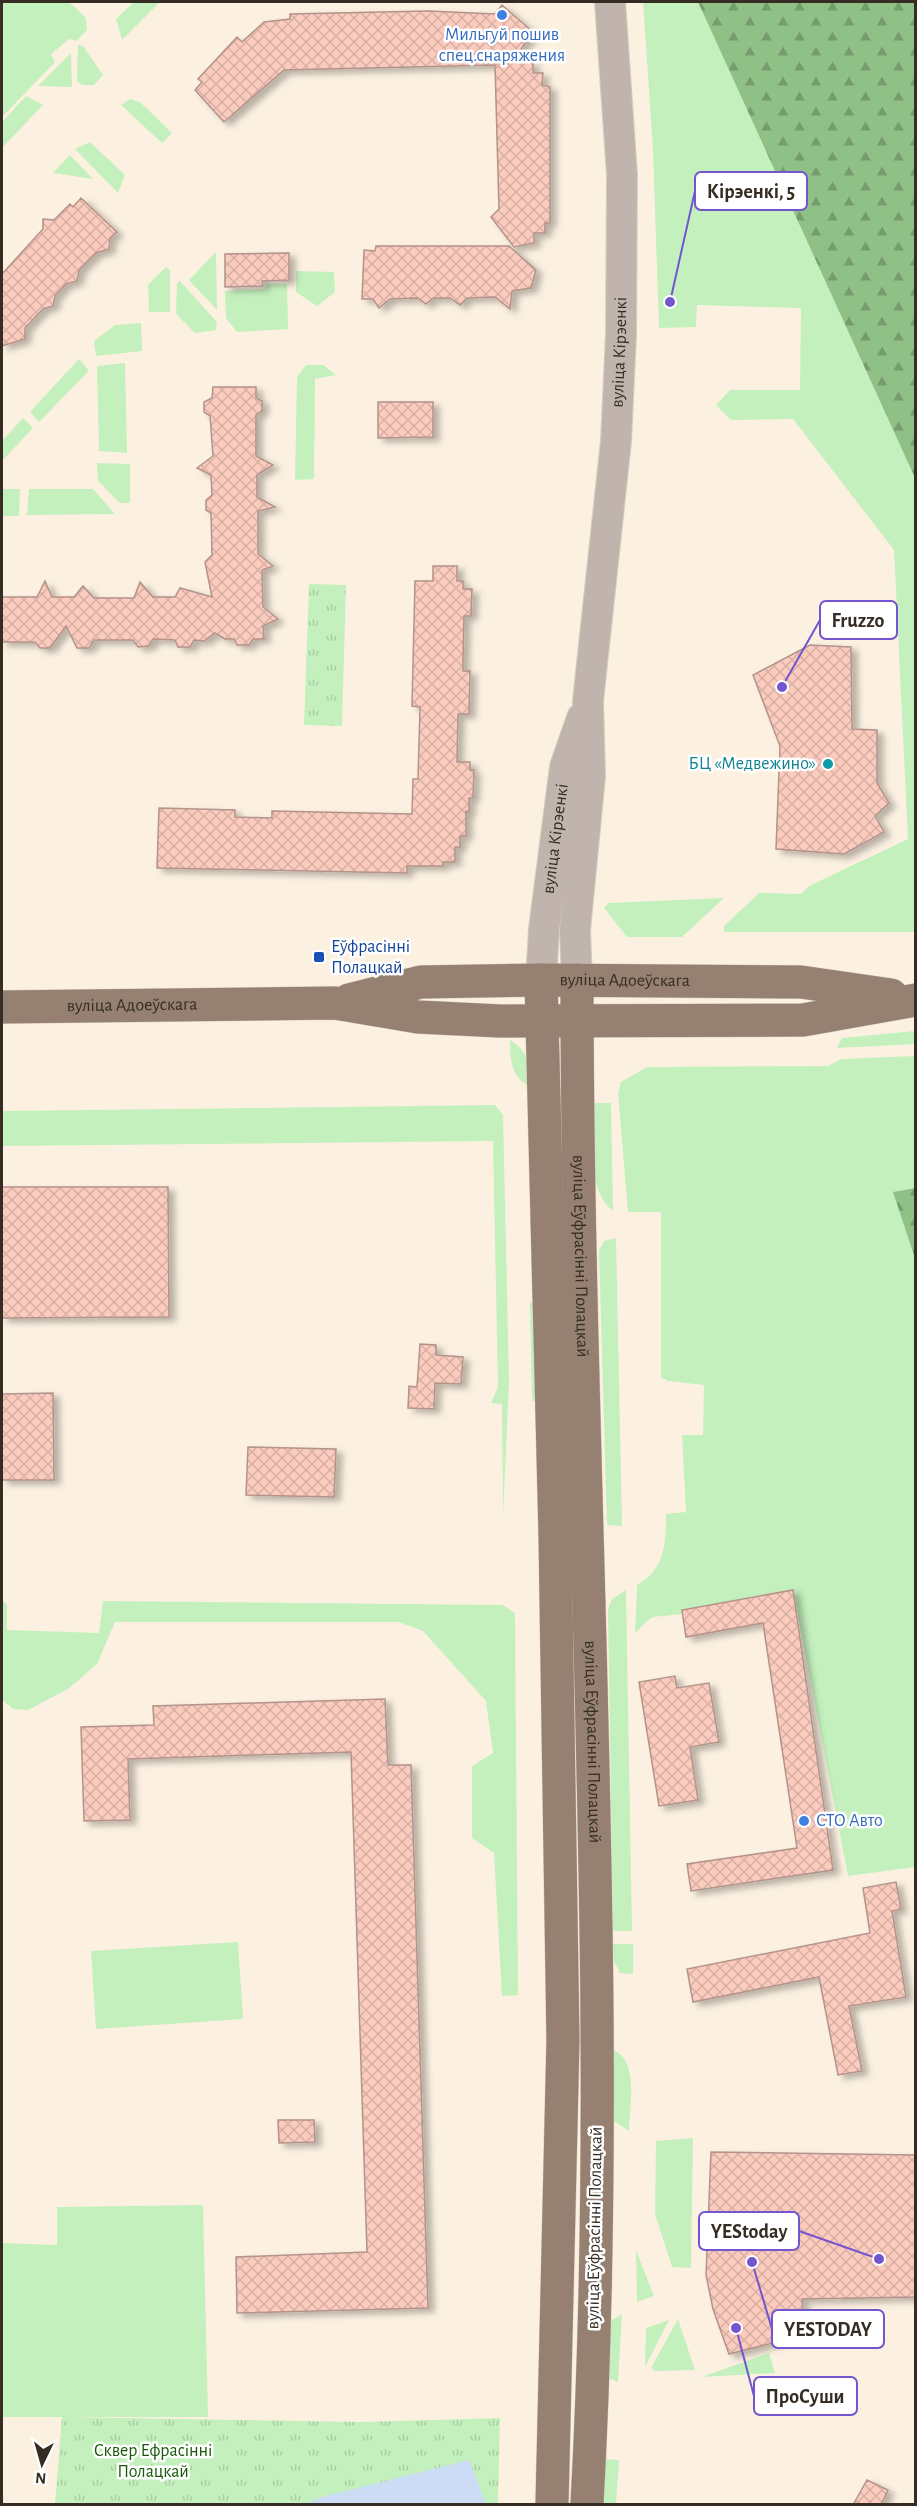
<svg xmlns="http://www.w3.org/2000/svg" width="917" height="2506" viewBox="0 0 917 2506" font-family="'Alegreya Sans',sans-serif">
  <defs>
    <pattern id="forest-firs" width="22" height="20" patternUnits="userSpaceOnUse" patternTransform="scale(1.5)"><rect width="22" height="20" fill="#8fc086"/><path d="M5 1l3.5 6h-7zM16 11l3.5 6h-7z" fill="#769c6d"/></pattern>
    <pattern id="park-tufts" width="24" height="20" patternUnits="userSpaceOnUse" patternTransform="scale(1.5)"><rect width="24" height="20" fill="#c4f0bd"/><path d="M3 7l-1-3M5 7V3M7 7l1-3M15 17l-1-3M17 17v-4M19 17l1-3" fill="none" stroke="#a9cea2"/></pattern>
    <pattern id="building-cross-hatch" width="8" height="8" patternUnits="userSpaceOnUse" patternTransform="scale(1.5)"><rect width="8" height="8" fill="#fbcbbe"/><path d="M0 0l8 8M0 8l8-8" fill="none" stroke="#d8afa3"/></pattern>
    <filter id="shadow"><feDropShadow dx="6" dy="4" stdDeviation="3" flood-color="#0004"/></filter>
  </defs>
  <rect width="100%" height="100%" fill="#fcf1e1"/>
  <!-- grass -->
  <path fill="#c4f0bd" d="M2 2H69L86 18 87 30 76 41 69 39 51 54 55 62 2 117Z
    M134 2H160L122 40 116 19Z
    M643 2H698L915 478V932H724V926L759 893 801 894 809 886 908 839 894 550 793 419 731 420 716 405 730 390H800L801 308 697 305 696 327 659 328 653 150Z
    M78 45 83 46 103 75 94 85H82L77 81Z
    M71 53 72 87 38 86Z
    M26 96 43 105 2 148V122Z
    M130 99 140 102 172 133 162 143 121 105Z
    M90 142 125 175 118 193 75 149Z
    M70 155 93 179 53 173Z
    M216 252 217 310 189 280Z
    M166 267 170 270V312H149L148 285Z
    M296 271 334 272 335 292 317 306 296 292Z
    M180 281 217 322 216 330 195 333 176 314 177 283Z
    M266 284H287L288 329 237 332 226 318 225 291 265 289Z
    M141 323 142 351 96 356 94 341 115 325Z
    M79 359 89 371 39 422 30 412Z
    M125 363 127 453 99 451 97 366Z
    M306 365H323L336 375 315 379 314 479 295 480 297 377Z
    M23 418 33 428 2 461V441Z
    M97 463 130 464V503H120L98 481Z
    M2 489H20L19 516H2Z
    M29 489H93L115 514 27 515Z
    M724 898 682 937H627L604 908 609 903Z
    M915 1031V1044L837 1048 842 1038Z
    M510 1040C528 1050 532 1068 534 1088 512 1081 510 1061 510 1040Z
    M915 1056V1188L894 1192 916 1258 915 1867 848 1876 793 1590 685 1610 682 1614 652 1617 635 1633 637 1585C665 1570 666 1543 666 1514L686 1512 682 1435H703L704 1385 668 1381 661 1377V1212H628L618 1093 621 1082 647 1067 828 1066 841 1059Z
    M594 1103H611L613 1211C584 1186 594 1138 594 1103Z
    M495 1105 503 1115 509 1381 503 1518 502 1404 491 1403 498 1387 493 1141 2 1146V1111Z
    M616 1238 622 1526 607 1525 599 1250 604 1241Z
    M540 1300 542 1402 532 1401 530 1303Z
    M626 1590 632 1931H613L608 1609 612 1599Z
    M2 1600 7 1605V1630L99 1633 103 1601 503 1605 515 1613 518 1995 502 1996 494 1853 472 1838V1766L493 1753 486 1701 423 1631 399 1622H115L97 1664 68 1689 28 1710 13 1709 2 1700Z
    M238 1942 243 2019 96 2029 91 1951Z
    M613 1944H633V1974L620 1973 614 1961Z
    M613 2050C640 2061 629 2107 629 2131L608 2117Z
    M693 2138 691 2268 672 2267 655 2214 656 2141Z
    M203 2205 208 2417H2V2243L57 2245V2207Z
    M636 2250 654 2296 637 2302Z
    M622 2314 618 2382 603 2376V2326Z
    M678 2319 695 2370 655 2371 651 2368Z
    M669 2320 645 2367 646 2328Z
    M769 2353 775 2373 702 2377Z
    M602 2459 619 2460 616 2504H598Z"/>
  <!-- forest -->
  <path fill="url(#forest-firs)" d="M698 2H915V478Z
    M915 1188H916L915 1258 893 1192Z"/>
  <!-- park -->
  <path fill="url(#park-tufts)" d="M309 584 346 585 342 726 304 725Z
    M62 2417 363 2422 500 2418 498 2504H55Z"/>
  <!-- water -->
  <path fill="#cddcf5" d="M469 2460 486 2504H306L322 2497Z"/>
  <!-- building -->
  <path fill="url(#building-cross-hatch)" stroke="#b3938b" stroke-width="1.5" filter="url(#shadow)" d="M502 5 533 32 512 62H533V73H543L542 85 550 87V223H545V233H534V243L514 247 491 217 499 209 495 65 284 70 224 122 195 90 202 82 198 79 237 37 242 42 264 22 290 19V14L428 11 495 14Z
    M81 198 117 232 110 238 109 249 96 253 79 270 77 281 66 284 55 296 53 306 43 309 25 328V339L2 346V274L43 229V219L54 220 70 204 73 207Z
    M376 246H509L536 270 531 288 512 291 510 309 495 297 467 298 460 305 450 298H433L426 304 418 298 390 299 379 308 373 299H362L364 250 375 251Z
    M289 253V280L262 281 263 286 225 287V254Z
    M213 387H256V398L262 401V411L256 415V456L273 465 257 475V497L275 507 258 511V554L273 566 262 570 263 607 278 619 263 626 264 639H253L249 645H237L234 639H225L215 633 204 641 194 640 190 647H178L175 640 153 639 149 646 138 647 133 640H94L89 648H77L66 626 50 648H40L35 642H2V597H37L45 581 52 597H74L83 586 94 598H134L140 582 153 597H175L180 588 212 597 205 562 212 555 211 513 206 510V500L212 495 211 475 197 468 213 456 210 416 204 412V402L212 398Z
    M378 402H433V437L378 438Z
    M433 566H457V581H463V589H472L471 616H464L463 659V671H470L469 714H458L457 762H470V770H474L473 798H469V812L466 811V836H460V847H455V862H443V866H407V873L157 868 159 808 235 810V817L272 818V811L412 814 413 779H418L420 707 412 706 415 581H433Z
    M810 645 851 647 852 729 877 730V783L889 803 875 816 884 832 844 854 776 849 780 746 753 675Z
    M2 1187H168L169 1317 2 1318Z
    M420 1344 436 1345V1355L463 1357 461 1384 435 1383 434 1409 408 1408 409 1386 417 1387Z
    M53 1393 54 1480H2V1394Z
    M248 1447 336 1449 334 1497 246 1495Z
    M793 1590 833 1870 691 1891 687 1864 797 1848 763 1623 686 1637 682 1610Z
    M675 1676 677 1688 709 1683 719 1742 690 1747 698 1800 659 1806 639 1682Z
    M385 1699 388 1765H411L428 2308 237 2313 236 2257 367 2252 351 1752 128 1759 130 1820 84 1821 81 1727 154 1725 153 1706Z
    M896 1882 901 1909 892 1911 906 1997 849 2006 862 2071 838 2075 819 1977 693 2002 687 1969 870 1933 863 1888Z
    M278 2120H314L315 2142 279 2143Z
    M711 2152 915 2155V2297L802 2299 804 2335 729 2354 713 2309 706 2275Z
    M867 2480 888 2490 881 2505H853Z"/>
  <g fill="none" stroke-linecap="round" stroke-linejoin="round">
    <!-- minor casing -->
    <g stroke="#d8cebf" stroke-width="32">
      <g id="minor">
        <path id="s1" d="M541 980 544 929 565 767 582 718"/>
        <path id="s2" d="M577 980 575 930 590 776 588 701 616 441 621 334 622 175 610 2"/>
      </g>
    </g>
    <!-- major casing -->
    <g stroke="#d8cebf" stroke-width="34">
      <g id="major">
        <path d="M541 980 555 1534 563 2040 552 2504"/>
        <path id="s3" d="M577 980C577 1488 615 1996 587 2504"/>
        <path id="s4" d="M349 1000 421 982 541 980 801 982 891 995"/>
        <path id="s5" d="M2 1007 335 1003 418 1017 500 1021 803 1020 916 1000"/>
      </g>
    </g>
    <!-- minor -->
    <use href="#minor" stroke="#c0b4ac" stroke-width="30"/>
    <!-- major -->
    <use href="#major" stroke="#958071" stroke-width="33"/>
  </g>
  <!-- markers -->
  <g fill="#3f7fe0" stroke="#fff" stroke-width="2">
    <circle cx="502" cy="15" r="6"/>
    <circle cx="804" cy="1821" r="6"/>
  </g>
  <circle fill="#0f9aa8" stroke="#fff" stroke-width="2" cx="828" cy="764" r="6"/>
  <rect fill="#1a4fb4" stroke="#fff" stroke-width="2" x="313" y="951" width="12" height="12" rx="3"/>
  <g text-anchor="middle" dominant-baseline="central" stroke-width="5" stroke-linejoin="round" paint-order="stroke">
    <!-- shop labels -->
    <g font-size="18" fill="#366cbe" stroke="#fff">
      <text x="502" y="35">Мильгуй пошив<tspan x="502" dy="21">спец.снаряжения</tspan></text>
      <text x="816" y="1821" text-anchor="start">СТО Авто</text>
    </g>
    <!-- street labels -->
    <g font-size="18" fill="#352d23" stroke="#fff">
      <text stroke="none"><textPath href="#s2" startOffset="630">вуліца Кірэенкі</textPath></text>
      <text stroke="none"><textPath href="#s1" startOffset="142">вуліца Кірэенкі</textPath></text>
      <text stroke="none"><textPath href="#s4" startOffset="278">вуліца Адоеўскага</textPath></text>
      <text stroke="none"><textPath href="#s5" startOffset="130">вуліца Адоеўскага</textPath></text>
      <text stroke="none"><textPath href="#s3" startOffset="276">вуліца Еўфрасінні Полацкай</textPath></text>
      <text stroke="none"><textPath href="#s3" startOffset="762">вуліца Еўфрасінні Полацкай</textPath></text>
      <text transform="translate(595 2228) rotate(-89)">вуліца Еўфрасінні Полацкай</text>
    </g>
    <!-- culture labels -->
    <g font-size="18" fill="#0d838f" stroke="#fff" text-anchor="end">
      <text x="816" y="764">БЦ «Медвежино»</text>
    </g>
    <!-- transit labels -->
    <g font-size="18" fill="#164399" stroke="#fff" text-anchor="start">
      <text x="331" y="947">Еўфрасінні<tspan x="331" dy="21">Полацкай</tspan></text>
    </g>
    <!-- park labels -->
    <g font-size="18" fill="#175909" stroke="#fff">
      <text x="153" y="2451">Сквер Ефрасінні<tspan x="153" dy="21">Полацкай</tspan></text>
    </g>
  </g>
  <!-- callouts -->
  <path fill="none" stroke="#7356cf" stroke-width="2" d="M670 302L695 191M782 687L820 620M879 2259L799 2231M752 2262L772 2329M736 2328L754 2396"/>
  <g fill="#7356cf" stroke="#fff" stroke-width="2">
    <circle cx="670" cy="302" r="6"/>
    <circle cx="782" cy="687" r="6"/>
    <circle cx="879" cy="2259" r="6"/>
    <circle cx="752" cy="2262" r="6"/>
    <circle cx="736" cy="2328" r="6"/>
  </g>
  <g fill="#fff" stroke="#7356cf" stroke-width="2">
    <rect x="695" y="172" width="112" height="38" rx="6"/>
    <rect x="820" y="601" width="77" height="38" rx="6"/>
    <rect x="699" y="2212" width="100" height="38" rx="6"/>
    <rect x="772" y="2310" width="112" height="38" rx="6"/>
    <rect x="754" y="2377" width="103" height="38" rx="6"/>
  </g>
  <g font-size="20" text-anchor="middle" font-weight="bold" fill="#352d23">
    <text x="751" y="198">Кірэенкі, 5</text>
    <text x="858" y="627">Fruzzo</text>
    <text x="749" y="2238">YEStoday</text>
    <text x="828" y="2336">YESTODAY</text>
    <text x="805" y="2403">ПроСуши</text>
  </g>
  <!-- border -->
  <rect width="917" height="2506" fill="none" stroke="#352d23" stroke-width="6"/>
  <!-- north arrow -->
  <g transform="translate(42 2464) rotate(185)" stroke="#ffffff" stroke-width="4.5" paint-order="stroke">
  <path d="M0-4.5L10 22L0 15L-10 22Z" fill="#352d23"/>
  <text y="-9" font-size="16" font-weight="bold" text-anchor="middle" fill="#352d23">N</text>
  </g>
</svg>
